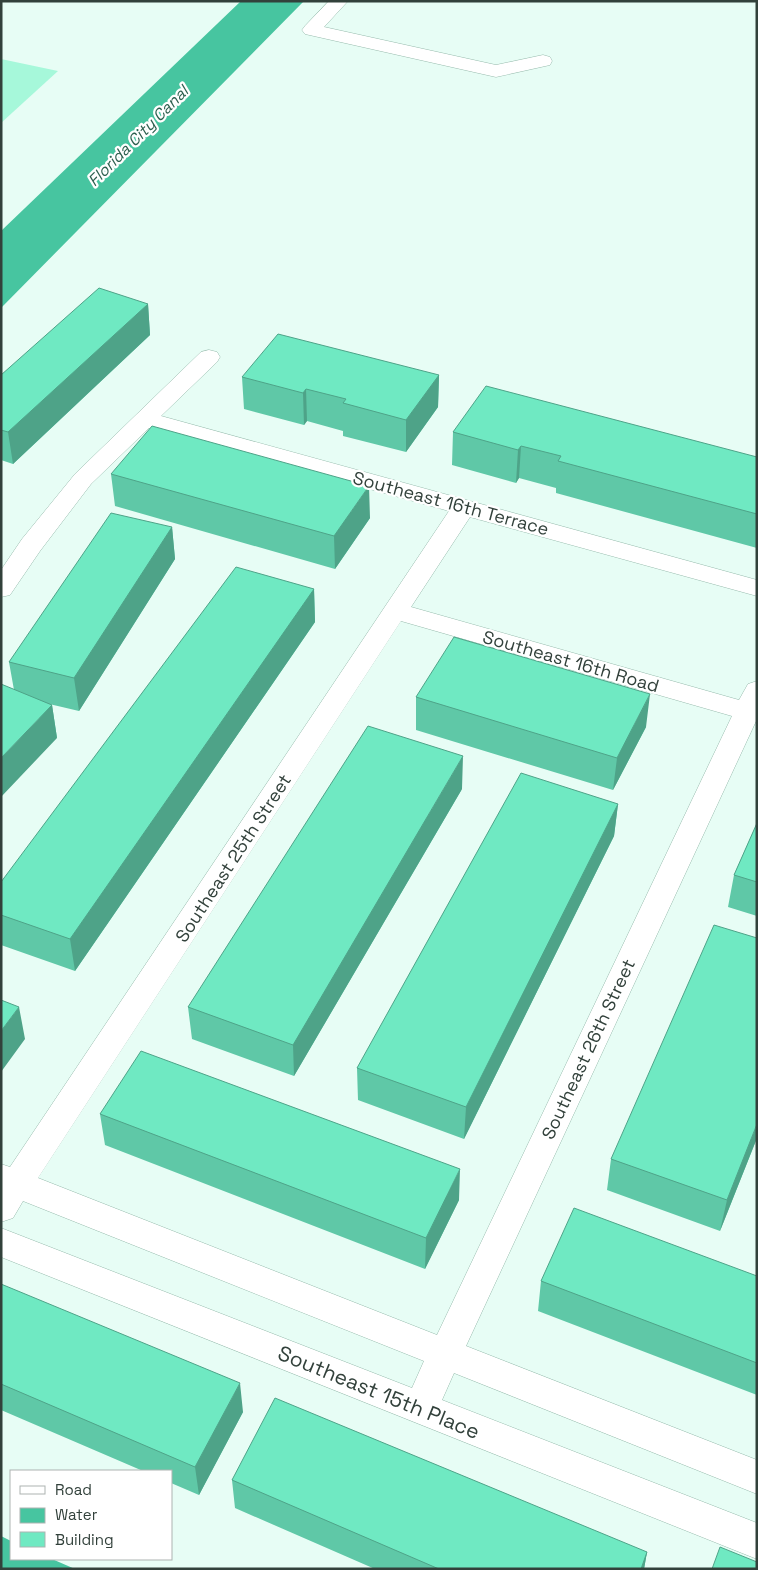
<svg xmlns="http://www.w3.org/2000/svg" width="758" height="1570" viewBox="0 0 758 1570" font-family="'Space Grotesk',sans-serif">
  <rect width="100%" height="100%" fill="#e7fdf5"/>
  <!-- green -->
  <path fill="#a6f8da" d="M1 59 58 71 1 123Z"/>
  <!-- water -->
  <path fill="#47c5a0" d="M241 1H304L1 308V231Z
    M1 1536 11 1541V1559H52L75 1569H1Z"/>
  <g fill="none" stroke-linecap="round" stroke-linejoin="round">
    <!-- minor casing -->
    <g stroke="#97bbad" stroke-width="1">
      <path id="minor" d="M329 1H348L324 27 496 65 543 55 550 57 552 61 550 65 496 77 305 34 302 30 305 26Z
        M209 350 217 352 220 357 217 362 161 416 757 580V596L470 517 411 607 739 700 748 684 757 681V719L466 1346 757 1460V1494L454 1373 442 1400 757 1523V1559L1 1257V1228L412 1388 424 1361 23 1201 13 1218 1 1222V1164L10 1167 449 511 149 428 91 484 40 551 10 595 1 597V570L22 539 75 474 201 352ZM401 621 732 716 437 1335 38 1178Z"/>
    </g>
    <!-- minor -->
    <use href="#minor" fill="#fff" fill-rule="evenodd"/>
  </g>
  <!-- wall -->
  <path fill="#5fc8a7" d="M148 304 150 335 13 464 1 460V375Z
    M439 375 438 407 406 452 343 436V431L307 421 304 425 244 409 242 377Z
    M453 432 757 457V548L556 493V488L519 478 516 483 452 465Z
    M111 474 370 518 335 569 115 506Z
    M172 527 175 559 79 711 45 703 52 705 57 738 14 690 9 662Z
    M314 589 315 622 75 971 1 945V882Z
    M416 697 646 727 613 790 416 730Z
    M462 789 294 1076 192 1039 188 1007Z
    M618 804 614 836 464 1139 358 1100 357 1068Z
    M757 823V916L728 907 734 875Z
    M100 1114 459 1200 425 1269 105 1145Z
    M757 1138 720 1231 607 1190 611 1159Z
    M757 1276V1395L538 1311 541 1281Z
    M1 1284 243 1412 199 1495 171 1483V1471H143L1 1410Z
    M232 1480 647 1552 644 1569H375L235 1508Z"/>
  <!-- shaded-wall -->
  <path fill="#4ea388" d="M148 304 150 335 13 464 8 432Z
    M439 375 438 407 406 452V420Z
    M306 389 307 421 304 425 303 393Z
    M521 446 519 478 516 483 518 450Z
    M369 486 370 518 335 569 334 536Z
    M172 527 175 559 79 711 74 678Z
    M314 589 315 622 75 971 70 939Z
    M650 694 646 727 613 790 617 758Z
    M52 705 57 738 1 797V758Z
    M463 756 462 789 294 1076 293 1045Z
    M618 804 614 836 464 1139 466 1107Z
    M19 1007 25 1039 1 1072V1031Z
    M757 1124V1138L720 1231 727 1200Z
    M460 1169 459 1200 425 1269 426 1238Z
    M240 1383 243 1412 199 1495 195 1467Z
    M647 1552 644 1569H641Z"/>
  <!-- building -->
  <path fill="#6fe9c2" stroke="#4ea388" d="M99 288 148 304 8 432 1 430V375Z
    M278 334 439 375 406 420 343 403 346 399 306 389 303 393 242 377Z
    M486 386 757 457V514L558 461 561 456 521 446 518 450 453 432Z
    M152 426 369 486 334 536 111 474Z
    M111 513 172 527 74 678 9 662Z
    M236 567 314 589 70 939 1 915V882Z
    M454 637 650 694 617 758 416 697Z
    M1 684 52 705 1 758Z
    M368 726 463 756 293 1045 188 1007Z
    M521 773 618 804 466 1107 357 1068Z
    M757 823V882L734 875Z
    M714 925 757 938V1124L727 1200 611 1159Z
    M1 1000 19 1007 1 1031Z
    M141 1051 460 1169 426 1238 100 1114Z
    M574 1208 757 1276V1363L541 1281Z
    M1 1284 240 1383 195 1467 1 1384Z
    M275 1398 647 1552 641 1569H439L232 1480Z
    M720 1547 757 1562V1569H712Z"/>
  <g text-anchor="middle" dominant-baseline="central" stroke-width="4.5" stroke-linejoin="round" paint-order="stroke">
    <!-- far-water labels -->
    <g font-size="16" font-style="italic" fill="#2d604f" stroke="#fff">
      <text transform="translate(138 136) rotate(-45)">Florida City Canal</text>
    </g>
    <!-- street labels -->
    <g font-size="18" fill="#32413b" stroke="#fff">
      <text transform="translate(451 503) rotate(15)">Southeast 16th Terrace</text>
      <text transform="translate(571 661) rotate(16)">Southeast 16th Road</text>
      <text transform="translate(233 858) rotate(-57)">Southeast 25th Street</text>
      <text transform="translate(588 1049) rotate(-65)">Southeast 26th Street</text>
    </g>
    <!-- near-street labels -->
    <g font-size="21" fill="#32413b" stroke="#fff">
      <text transform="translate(379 1392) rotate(22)">Southeast 15th Place</text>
    </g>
  </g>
  <!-- border -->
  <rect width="758" height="1570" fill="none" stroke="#32413b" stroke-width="5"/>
  <!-- legend -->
  <rect x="10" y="1470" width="162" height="90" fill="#ffffff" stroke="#adb3b1"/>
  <rect x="20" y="1486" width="25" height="8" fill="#ffffff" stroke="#adb3b1"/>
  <text x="55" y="1495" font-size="15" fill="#32413b">Road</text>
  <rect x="20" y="1508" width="25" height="15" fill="#47c5a0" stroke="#adb3b1"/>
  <text x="55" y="1520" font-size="15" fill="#32413b">Water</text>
  <rect x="20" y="1532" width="25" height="15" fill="#6fe9c2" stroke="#adb3b1"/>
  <text x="55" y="1545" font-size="15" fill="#32413b">Building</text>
</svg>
